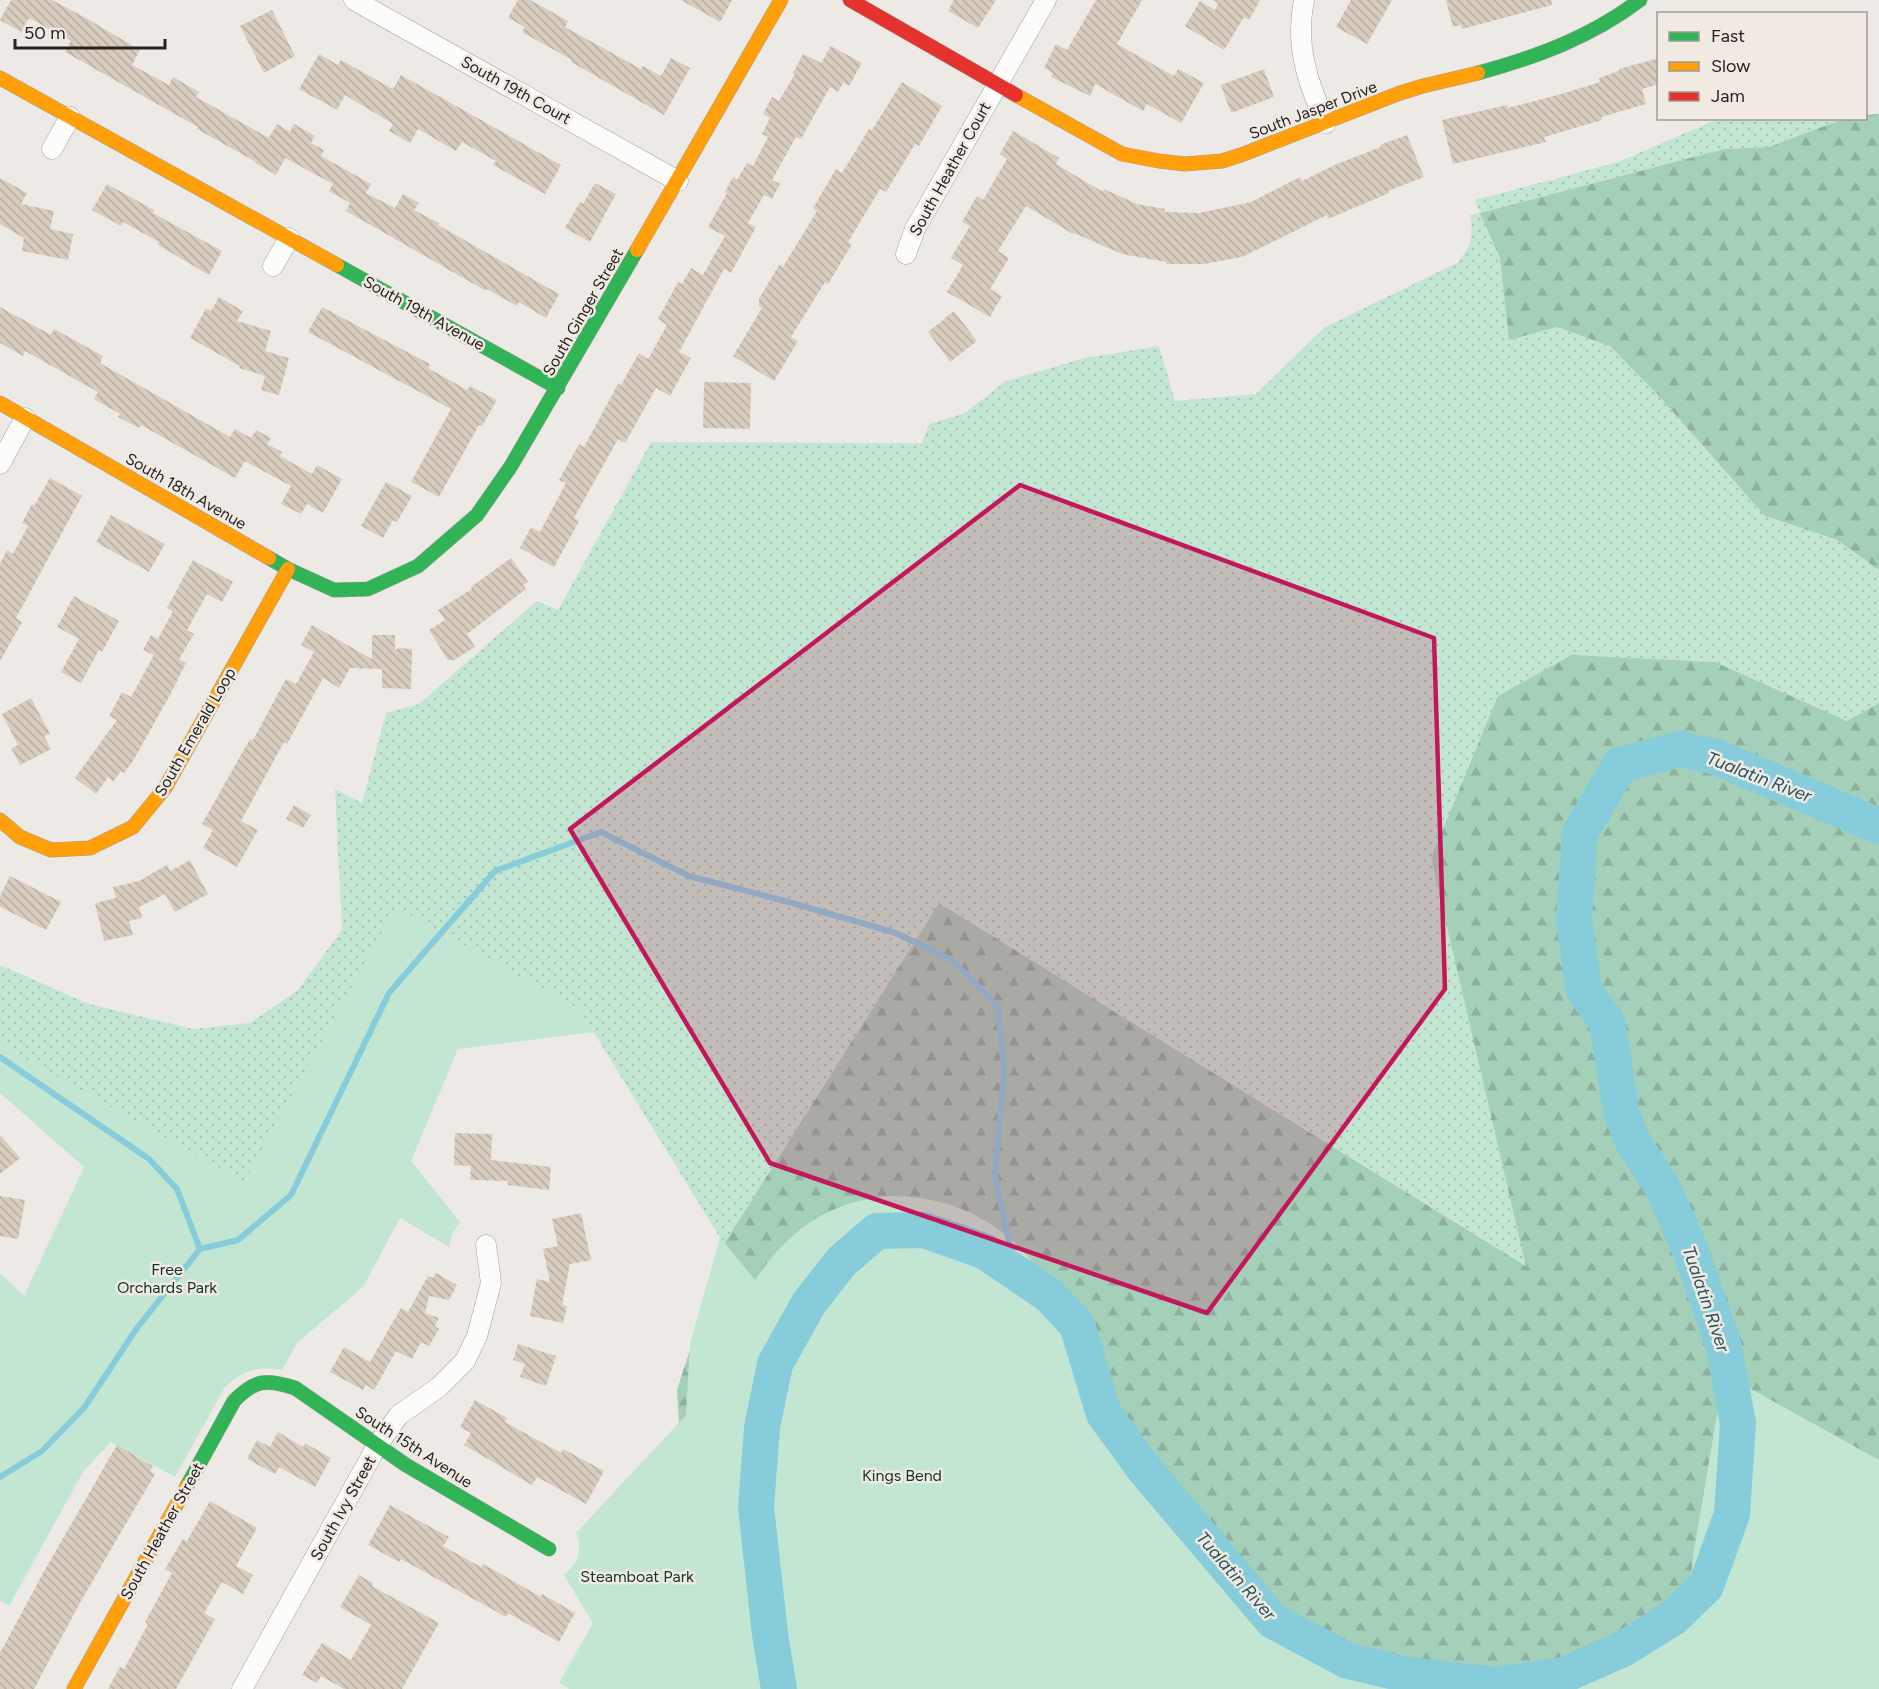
<svg xmlns="http://www.w3.org/2000/svg" width="1879" height="1689" viewBox="0 0 1879 1689" font-family="Figtree,sans-serif">
  <defs>
    <pattern id="grass-dots" width="8" height="8" patternUnits="userSpaceOnUse" patternTransform="scale(1.5)"><rect width="8" height="8" fill="#c3e6d2"/><path d="M2 2h.1M6 6h.1" fill="none" stroke="#a7c5b4" stroke-width="1.8" stroke-linecap="round"/></pattern>
    <pattern id="forest-firs" width="22" height="20" patternUnits="userSpaceOnUse" patternTransform="scale(1.5)"><rect width="22" height="20" fill="#a4cfb8"/><path d="M5 1l3.5 6h-7zM16 11l3.5 6h-7z" fill="#8db19e"/></pattern>
    <pattern id="building-back-hatch" width="6" height="6" patternUnits="userSpaceOnUse" patternTransform="scale(1.5)"><rect width="6" height="6" fill="#d7ccbe"/><path d="M-1 5l2 2M0 0l6 6M5-1l2 2" fill="none" stroke="#b8afa3"/></pattern>
  </defs>
  <rect width="100%" height="100%" fill="#edeae6"/>
  <!-- grass -->
  <path fill="url(#grass-dots)" d="M1718 119H1843L1769 147 1724 149 1480 213 1500 257 1509 340 1557 327 1610 346 1658 395 1765 516 1837 540 1879 570V703L1847 721 1715 662 1572 655 1431 858 1527 1266 939 903 724 1244 580 1010 396 908 244 1182 0 1045V965L89 1004 193 1029 250 1023 298 990 342 930 335 789 362 803 386 713 419 704 537 601 558 610 651 442 922 443 929 424 965 413 1006 381 1085 358 1159 346 1175 401 1256 394 1325 327 1457 263C1471 246 1474 237 1470 215L1480 213 1475 200 1618 162Z"/>
  <!-- forest -->
  <path fill="url(#forest-firs)" d="M1879 114V570L1837 540 1765 516 1658 395 1610 346 1557 327 1509 340 1500 258 1480 213 1724 149 1769 147 1843 119 1866 118V115Z
    M1572 655 1715 662 1847 721 1879 703V1689H695L677 1390 724 1244 939 903 1526 1266 1431 858 1498 696Z"/>
  <!-- park -->
  <path fill="#c3e6d2" d="M396 907 580 1010 594 1032 458 1049 411 1161 460 1222 452 1234 449 1247 400 1218 363 1287 298 1342 282 1370C260 1365 241 1371 225 1387L175 1477 111 1442 83 1472 9 1606 0 1601V1273L24 1296 84 1167 0 1093V1045L244 1182Z
    M891 1196C949 1196 1003 1220 1036 1268 1064 1308 1079 1357 1104 1398 1139 1457 1179 1513 1217 1571L1238 1592 1261 1610 1297 1633 1315 1641 1337 1650 1480 1687 1498 1689 1630 1646C1669 1630 1692 1598 1693 1556L1724 1374 1879 1460V1689H569L559 1683 593 1623 564 1575C578 1564 583 1549 576 1533L686 1415 690 1344 720 1237 755 1280C789 1230 828 1201 891 1196Z"/>
  <g fill="none" stroke-linecap="round" stroke-linejoin="round">
    <!-- stream -->
    <path stroke="#87ccdb" stroke-width="6" d="M0 1057 149 1159 177 1189 200 1249
      M0 1477 42 1451 84 1408 137 1328 200 1249 238 1240 291 1195 389 993 495 871 601 832 689 876 789 902 896 933 953 961 998 1006 1004 1073 995 1176 1016 1273"/>
    <!-- river -->
    <path stroke="#87ccdb" stroke-width="36" d="M779 1689 770 1634 756 1507 762 1428 775 1364 809 1303 842 1261 877 1231 924 1230 984 1251 1049 1295 1077 1325 1104 1414 1145 1470 1273 1621 1348 1661 1408 1675 1495 1685 1564 1675 1623 1649 1673 1618 1706 1586 1732 1514 1738 1423 1723 1343 1691 1252 1663 1188 1633 1142 1622 1115 1607 1022 1584 991 1574 920 1580 833 1620 765 1679 749 1716 757 1879 826"/>
  </g>
  <!-- building -->
  <path fill="url(#building-back-hatch)" d="M11 0H52L84 17 140 50 132 65 169 85 173 77 199 92 196 97 269 138 277 124 290 132 294 124 315 136 311 143 324 150 321 156 371 184 366 193 395 208 403 194 419 203 414 210 439 223 438 225 559 294 546 318 519 302 517 306 487 289 486 291 346 211 350 203 329 191 333 184 285 158 276 175 255 163 256 162 197 129 198 127 65 52 71 41 29 18 21 32 0 20Z
    M518 0H530L568 21 565 27 641 69 643 66 661 76 671 58 690 68 664 115 571 62 572 60 522 32 525 27 508 18Z
    M681 0H732L720 22Z
    M954 0H996L978 28 948 11Z
    M1096 0H1142L1117 44 1174 76 1178 69 1204 83 1181 123 1147 104 1143 111 1095 84 1090 96 1051 77 1053 73 1044 68 1056 44 1067 50Z
    M1213 0H1260L1249 20 1244 17 1224 50 1185 26 1200 1 1215 10 1218 3Z
    M1351 0H1392L1367 44 1336 27Z
    M1446 0H1551L1552 5 1462 29 1461 25 1453 27Z
    M272 10 295 56 264 73 240 26Z
    M831 46 862 63 849 86 843 83 838 92 830 87 801 139 796 137 772 180 780 184 772 199 764 195 748 223 756 227 731 273 724 269 679 352 691 358 670 396 656 388 625 443 618 439 574 518 579 521 554 567 520 548 531 527 540 532 566 483 559 480 579 444 584 447 618 384 621 385 639 353 648 359 667 325 658 319 678 282 682 284 691 268 703 275 725 236 708 227 727 193 725 192 733 177 737 180 747 163 753 166 768 137 762 134 770 118 763 114 772 97 779 101 795 74 793 73 803 54 821 63Z
    M319 54 338 65 341 60 393 89 401 75 561 165 545 194 493 165 496 161 462 142 456 151 418 129 410 143 389 131 393 124 345 95 337 110 299 89Z
    M1659 58V84L1642 89 1646 104 1601 117 1602 120 1544 137 1546 142 1453 164 1442 120 1507 105 1508 108 1561 94 1600 82 1599 78 1619 71V69Z
    M1264 69 1274 97 1231 113 1221 85Z
    M902 82 942 106 919 146 915 144 886 192 880 189 848 242 852 244 828 284 825 282 791 337 798 341 774 381 733 356 762 308 759 306V299L779 265 783 267 817 211 813 208 836 169 842 173 869 129 872 130Z
    M1013 131 1059 158 1056 164 1103 192 1104 189 1137 204 1165 209 1164 212 1199 213 1251 202 1300 177 1302 181 1337 164 1381 147 1380 145 1407 135 1424 177 1388 191 1389 193 1328 219 1327 215 1242 257 1204 264H1166V262L1122 254 1074 233 1073 234 1026 206 998 251 1009 258 990 289 1002 296 990 317 947 292 963 265 951 258 970 226 962 222 977 196 983 200 1007 159 1000 154Z
    M0 178 27 193 21 204 54 211 50 229 73 234 68 260 22 251 24 238 0 224Z
    M595 183 616 194 590 242 565 228 580 202 583 204Z
    M107 184 154 210 153 213 222 251 209 275 158 245 159 242 123 222 121 226 92 210Z
    M219 297 243 311 237 321 271 331 265 351 289 358 279 395 261 390 265 376 239 368 240 366 190 338 206 308 211 311Z
    M0 307 51 335 54 329 103 356 100 363 230 437 235 429 251 438 256 430 271 438 267 444 282 452 280 456 312 474 317 465 342 479 323 513 307 504 301 514 281 504 291 486 245 461 235 478 141 425 139 428 118 417 120 414 94 399 98 392 25 351 23 356 0 343Z
    M322 307 430 364 428 368 467 390 470 386 497 400 482 426 479 425 439 497 411 482 451 409 308 332Z
    M954 311 977 341 950 362 928 332Z
    M704 382 751 383 750 429 703 428Z
    M50 478 82 496 16 618 22 622 0 661V564L7 550 13 554 28 526 22 523 32 504 34 506Z
    M386 482 412 496 397 522 393 520 383 538 361 526Z
    M111 515 165 544 149 572 96 542Z
    M511 558 528 582 523 585 526 589 467 634 475 647 454 660H448L429 630 445 620 438 610 472 589 471 587Z
    M193 560 233 582 222 602 207 594 187 630 194 634 179 659 186 663 170 695 133 761 124 773 121 771 113 782 108 777 96 794 75 778 117 720 109 716 122 692 131 697 154 655 143 650 151 635 158 639 173 611 167 608Z
    M74 596 119 621 102 652 99 650 81 683 61 672 79 639 57 627Z
    M312 625 372 659V635H395V650L399 648 412 649 411 689 382 688V669L350 668 339 688 323 678 287 744 284 742 241 821 258 830 237 867 203 848 213 830 202 824 250 739 253 740 286 679 296 684 314 652 301 645Z
    M31 698 50 734 44 736 51 749 20 765 11 748 18 745 2 714Z
    M294 805 311 815 303 828 286 819Z
    M190 860 208 894 175 912 165 894 139 907 142 918 129 921 133 935 104 941 95 903 116 898 113 887 139 881 167 865 170 871Z
    M10 876 61 902 46 930 0 907V896Z
    M455 1133 492 1134 491 1160 551 1167 549 1190 508 1185V1181L470 1180 471 1166 454 1165Z
    M0 1135 20 1158 0 1174Z
    M0 1196 25 1200 18 1239 0 1236Z
    M581 1213 591 1260 570 1264 562 1305 567 1306 563 1323 530 1316 537 1279 550 1282 543 1249 558 1246 552 1219Z
    M436 1273 457 1285 449 1300 429 1296 425 1313 439 1318 435 1326 439 1329 429 1346 421 1342 412 1359 396 1351 374 1390 366 1385 363 1390 330 1372 344 1347 370 1362 401 1308 408 1312 428 1276 433 1278Z
    M518 1344 556 1356 546 1386 520 1377 525 1364 513 1360Z
    M475 1400 507 1418 505 1422 561 1453 563 1449 604 1471 586 1504 537 1477 532 1485 464 1445 471 1433 460 1427Z
    M278 1432 303 1447 305 1443 331 1458 315 1487 279 1467 275 1474 247 1459 257 1440 270 1447Z
    M117 1445 153 1466 150 1471 155 1474 82 1599 34 1689H0V1653L47 1566Z
    M210 1501 257 1528 236 1566 253 1575 243 1594 222 1582 204 1613 215 1619 176 1689H108L120 1667 124 1669 148 1624 145 1622 172 1573 165 1569 183 1539 187 1541Z
    M390 1505 449 1537 443 1546 481 1567 483 1564 541 1597 542 1594 575 1613 559 1642 508 1613 506 1617 401 1559 399 1562 368 1545Z
    M359 1575 373 1583 372 1586 439 1623 402 1689H344L321 1676 317 1683 302 1675 322 1643 351 1660 371 1625 340 1607Z"/>
  <g fill="none" stroke-linecap="round" stroke-linejoin="round">
    <!-- street casing -->
    <g stroke="#a2a09d" stroke-width="21">
      <path id="street" d="M354 0 678 181
        M1304 0C1295 45 1307 82 1326 123
        M52 149 70 117
        M906 254 915 229 1046 0
        M273 266 289 238
        M0 464 25 418
        M242 1689 378 1444 399 1415 439 1387 465 1361 477 1336 491 1283 486 1245"/>
    </g>
    <!-- fast casing -->
    <g stroke="#a2a09d" stroke-width="15">
      <path id="fast" d="M1478 73C1537 57 1591 37 1640 0
        M337 265 558 388
        M269 558 288 569 334 590 368 589 418 566 477 515 511 466 637 250
        M187 1486 234 1401C255 1379 267 1379 295 1388L406 1465 549 1549"/>
    </g>
    <!-- slow casing -->
    <g stroke="#a2a09d" stroke-width="15">
      <path id="slow" d="M0 78 337 265
        M1016 95 1122 154 1159 161 1185 164 1222 161 1241 155 1400 93 1423 86 1478 73
        M637 250 781 0
        M0 403 269 558
        M0 820 20 837 51 850 90 848 133 827 165 788 288 569
        M74 1689 187 1486"/>
    </g>
    <!-- jam casing -->
    <g stroke="#a2a09d" stroke-width="15">
      <path id="jam" d="M850 0 1016 95"/>
    </g>
    <!-- street -->
    <use href="#street" stroke="#fcfcfb" stroke-width="20"/>
    <!-- fast -->
    <use href="#fast" stroke="#30b455" stroke-width="14"/>
    <!-- slow -->
    <use href="#slow" stroke="#ff9f0a" stroke-width="14"/>
    <!-- jam -->
    <use href="#jam" stroke="#e5322d" stroke-width="14"/>
  </g>
  <!-- marked area -->
  <path fill="#c2185b" fill-opacity="0.2" stroke="#c2185b" stroke-width="4.5" stroke-linejoin="round" d="M1020 485 1434 638 1445 989 1207 1313 770 1163 570 829Z"/>
  <g text-anchor="middle" dominant-baseline="central" stroke-width="5" stroke-linejoin="round" paint-order="stroke">
    <!-- street labels -->
    <g font-size="16" fill="#252220" stroke="#f0eae3">
      <text transform="translate(516 90) rotate(29)">South 19th Court</text>
      <text transform="translate(1313 110) rotate(-21)">South Jasper Drive</text>
      <text transform="translate(950 169) rotate(-61)">South Heather Court</text>
      <text transform="translate(583 312) rotate(-60)">South Ginger Street</text>
      <text transform="translate(424 313) rotate(29)">South 19th Avenue</text>
      <text transform="translate(186 491) rotate(30)">South 18th Avenue</text>
      <text transform="translate(195 732) rotate(-60)">South Emerald Loop</text>
      <text transform="translate(414 1447) rotate(33)">South 15th Avenue</text>
      <text transform="translate(343 1508) rotate(-61)">South Ivy Street</text>
      <text transform="translate(162 1531) rotate(-61)">South Heather Street</text>
    </g>
    <!-- park labels -->
    <g font-size="16" fill="#0f3424" stroke="#f0eae3">
      <text x="167" y="1269">Free<tspan x="167" dy="18">Orchards Park</tspan></text>
      <text x="902" y="1475">Kings Bend</text>
      <text x="637" y="1576">Steamboat Park</text>
    </g>
    <!-- water labels -->
    <g font-size="18" font-style="italic" fill="#27535d" stroke="#f0eae3">
      <text transform="translate(1759 777) rotate(21)">Tualatin River</text>
      <text transform="translate(1706 1299) rotate(71)">Tualatin River</text>
      <text transform="translate(1236 1576) rotate(49)">Tualatin River</text>
    </g>
  </g>
  <!-- legend -->
  <rect x="1657" y="12" width="210" height="108" fill="#f0eae3" stroke="#9f9a95" stroke-width="1.5"/>
  <rect x="1669" y="32" width="30" height="9" fill="#30b455" stroke="#9f9a95" stroke-width="1.5"/>
  <text x="1711" y="42" font-size="18" fill="#252220">Fast</text>
  <rect x="1669" y="62" width="30" height="9" fill="#ff9f0a" stroke="#9f9a95" stroke-width="1.5"/>
  <text x="1711" y="72" font-size="18" fill="#252220">Slow</text>
  <rect x="1669" y="92" width="30" height="9" fill="#e5322d" stroke="#9f9a95" stroke-width="1.5"/>
  <text x="1711" y="102" font-size="18" fill="#252220">Jam</text>
  <!-- scale -->
  <path d="M15 39v9h150v-9" fill="none" stroke="#252220" stroke-width="3"/>
  <text x="24" y="39" font-size="18" fill="#252220" stroke="#f0eae3" stroke-width="4.5" paint-order="stroke">50 m</text>
</svg>
